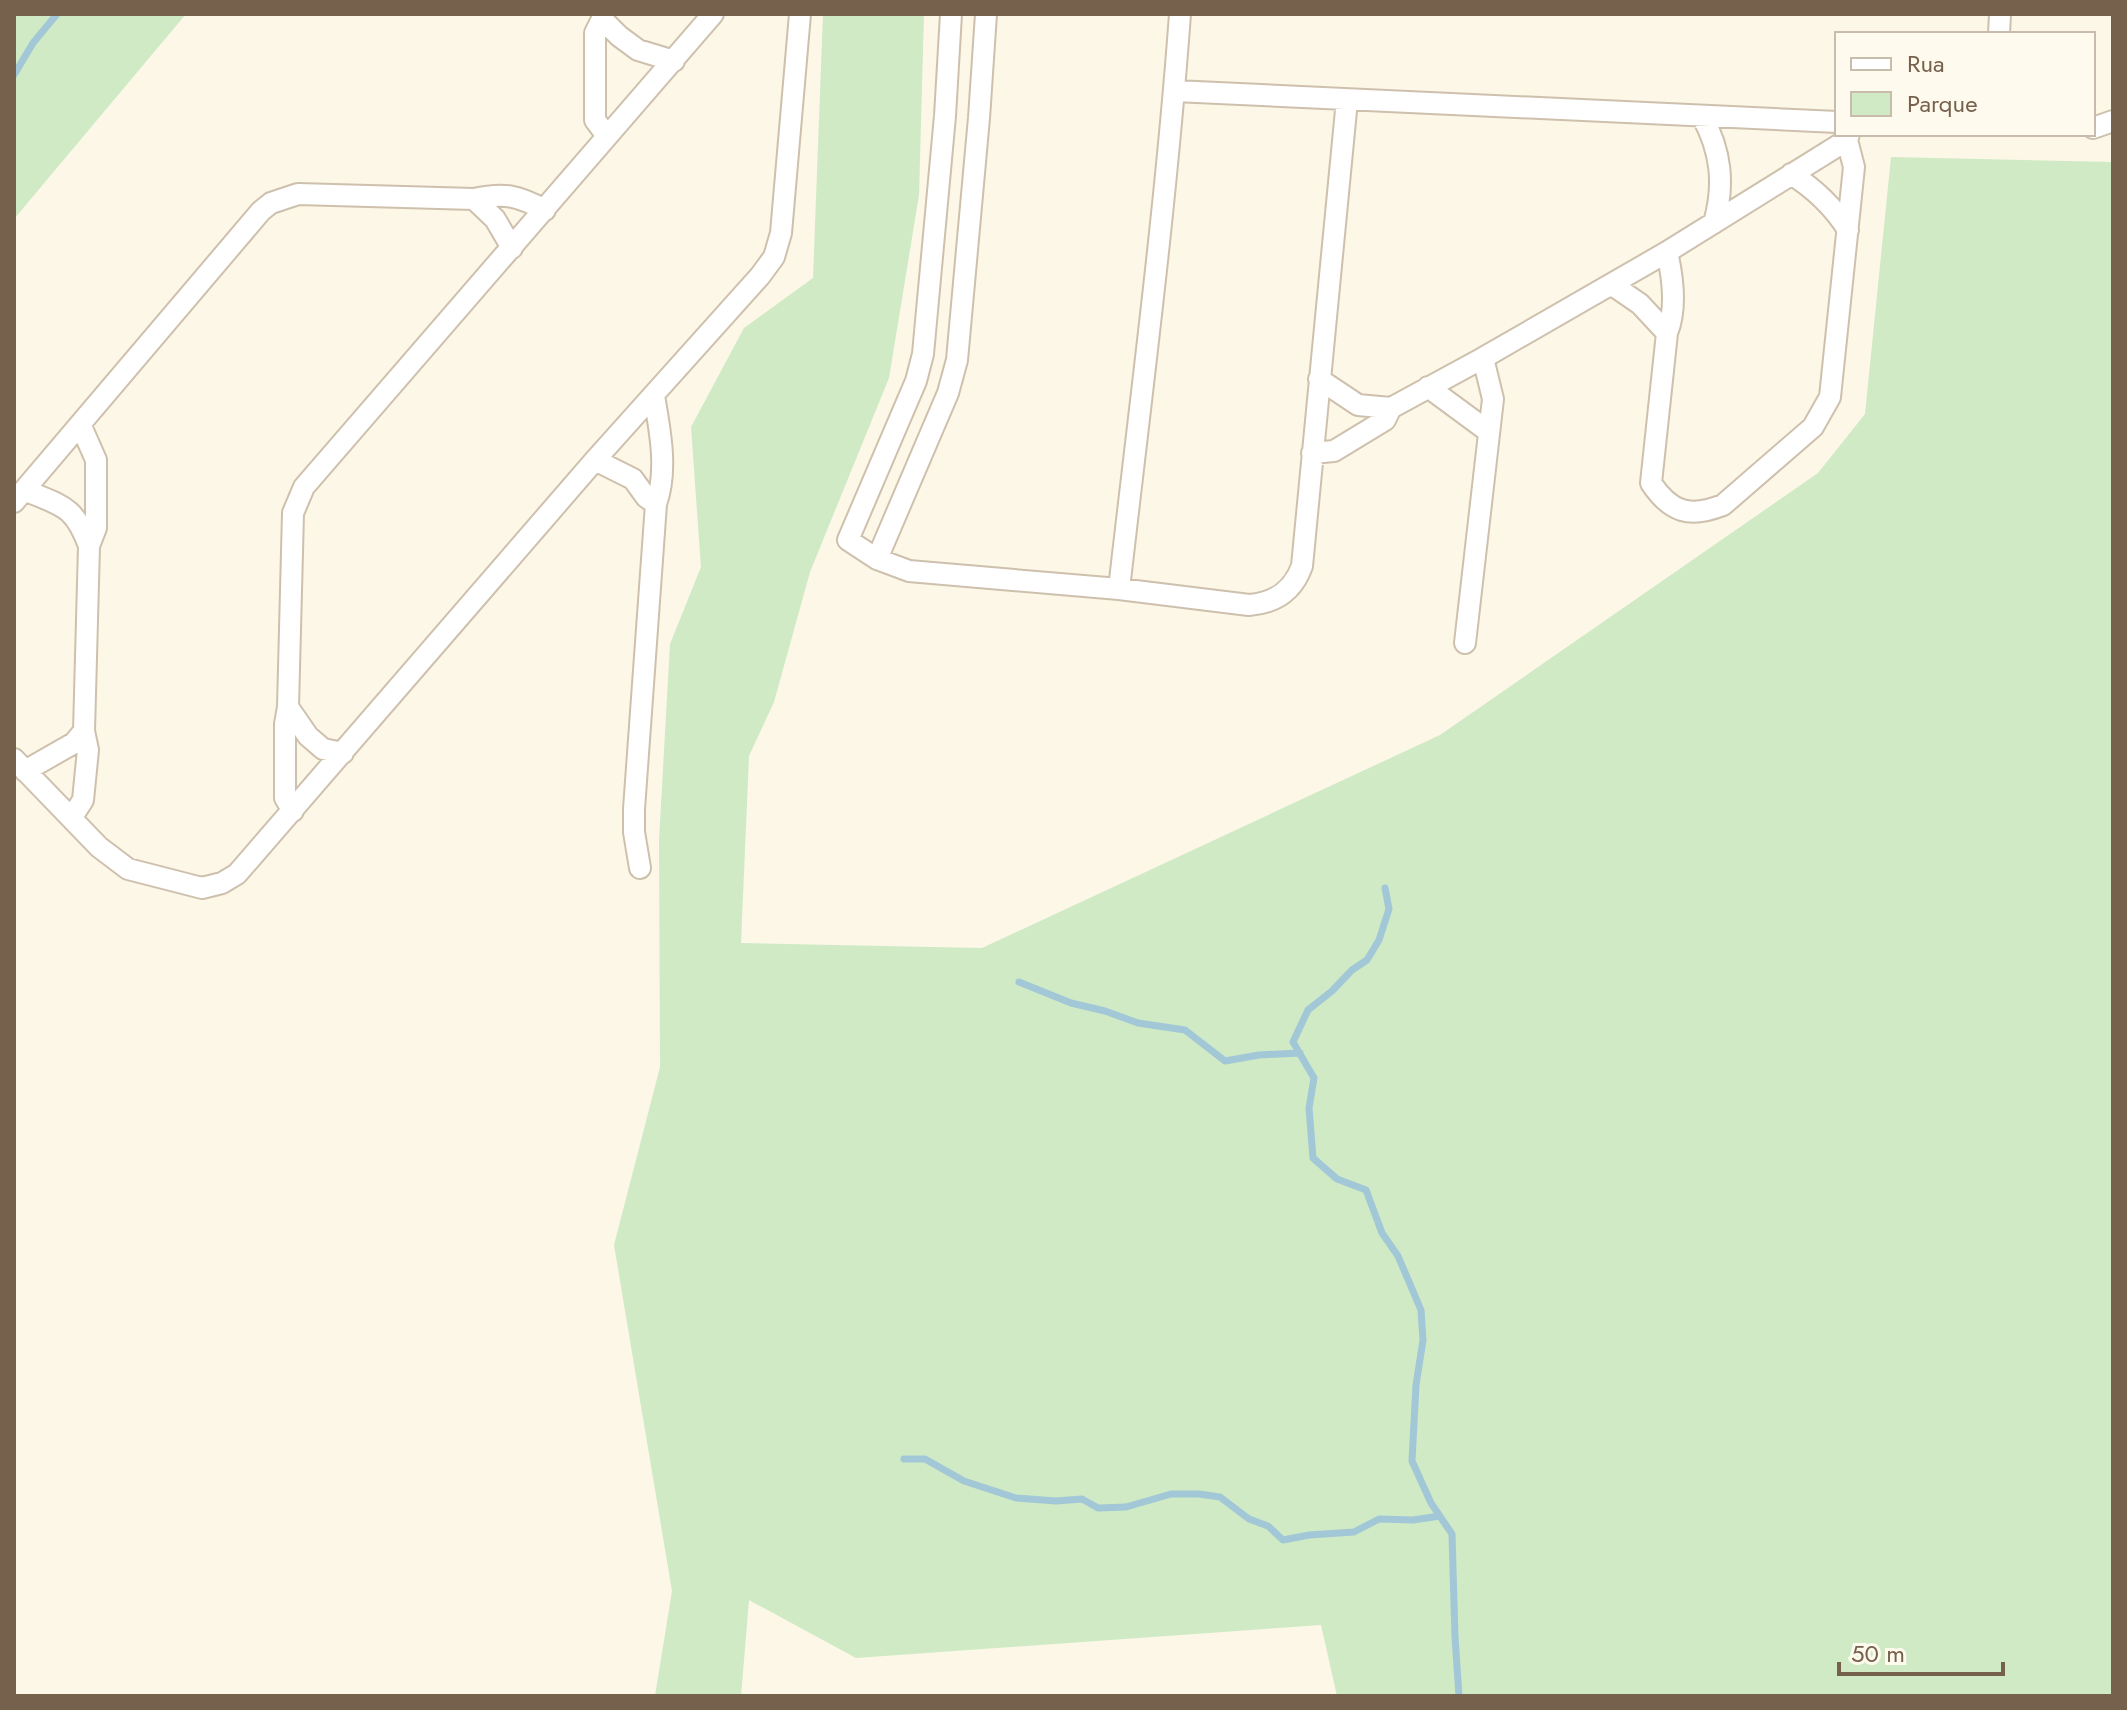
<svg xmlns="http://www.w3.org/2000/svg" width="2127" height="1710" viewBox="0 0 2127 1710" font-family="Jost,sans-serif">
  <rect width="100%" height="100%" fill="#fcf7e7"/>
  <!-- green -->
  <path fill="#cfeac5" d="M14 14H186L14 219Z
    M823 14H924L919 195 889 378 810 572 774 702 749 756 741 943 982 948 1440 735 1818 473 1865 414 1891 157 2113 162V1696H1337L1321 1625 856 1658 749 1600 741 1696H655L672 1591 614 1245 660 1067 659 840 670 644 701 567 691 427 744 328 813 278Z"/>
  <g fill="none" stroke-linecap="round" stroke-linejoin="round">
    <!-- stream -->
    <path stroke="#a2c7d7" stroke-width="7" d="M14 75 33 43 57 14
      M1385 888 1389 909 1379 940 1367 960 1352 970 1332 991 1308 1010 1293 1042 1314 1078 1309 1108 1313 1158 1337 1179 1366 1190 1382 1233 1398 1256 1421 1310 1423 1340 1416 1385 1412 1461 1431 1503 1452 1534 1455 1637 1459 1696
      M1019 982 1071 1003 1105 1011 1138 1023 1185 1030 1225 1061 1259 1055 1300 1053
      M904 1459H925L964 1481 1016 1498 1056 1501 1082 1499 1098 1508 1126 1507 1171 1494H1199L1220 1497 1249 1519 1268 1526 1283 1540 1309 1535 1354 1532 1379 1519 1413 1520 1440 1516"/>
    <!-- street casing -->
    <g stroke="#cec0ad" stroke-width="24">
      <path id="street" d="M602 14V19L595 33V120L607 136
        M951 14 945 116 923 354 916 381 848 540 877 559 909 571 1119 589 1249 605C1275 603 1293 591 1302 566L1347 100
        M602 19 619 36 638 50 674 61
        M1999 34 2000 14
        M1175 91 1837 122
        M1702 116C1721 151 1725 184 1714 223
        M2093 128 2113 121
        M1791 174C1815 189 1833 206 1848 230
        M474 199 495 219 512 248
        M1667 252C1673 278 1677 309 1667 333L1651 483C1671 513 1690 518 1723 505L1813 427 1830 397 1854 167 1847 140
        M1611 284 1640 304 1667 333
        M1319 379 1358 405 1391 408 1483 358 1667 252 1847 140 1849 134
        M1428 387 1489 432
        M1312 453 1334 451 1385 420 1391 408
        M595 460 633 479 646 497 656 504
        M24 490C62 506 74 505 89 546
        M14 502 261 211 271 203 298 194 474 199C505 192 518 196 545 210
        M877 559 948 393 957 360 979 118 986 14
        M1119 589C1141 397 1166 206 1180 14
        M1465 643 1493 399 1483 358
        M288 707 308 736 323 749 343 753
        M14 759 99 847 128 869 202 888 222 883 237 874 595 460 760 276 774 257 781 233 800 14
        M25 771 74 743 84 731
        M293 811 285 798V724L288 707 293 513 304 487 713 14
        M72 817 83 800 88 750 84 731 89 546 96 528V460L81 426
        M640 868 634 832V809L656 504C668 471 660 430 654 396"/>
    </g>
    <!-- street -->
    <use href="#street" stroke="#fff" stroke-width="20"/>
  </g>
  <!-- border -->
  <rect width="2127" height="1710" fill="none" stroke="#76614c" stroke-width="32"/>
  <!-- legend -->
  <rect x="1835" y="32" width="260" height="104" fill="#fffaee" stroke="#c8bdad" stroke-width="2"/>
  <rect x="1851" y="58" width="40" height="12" fill="#ffffff" stroke="#c8bdad" stroke-width="2"/>
  <text x="1907" y="72" font-size="24" fill="#76614c">Rua</text>
  <rect x="1851" y="92" width="40" height="24" fill="#cfeac5" stroke="#c8bdad" stroke-width="2"/>
  <text x="1907" y="112" font-size="24" fill="#76614c">Parque</text>
  <!-- scale -->
  <path d="M1839 1662v12h164v-12" fill="none" stroke="#76614c" stroke-width="4"/>
  <text x="1851" y="1662" font-size="24" fill="#76614c" stroke="#fffaee" stroke-width="6" paint-order="stroke">50 m</text>
</svg>
